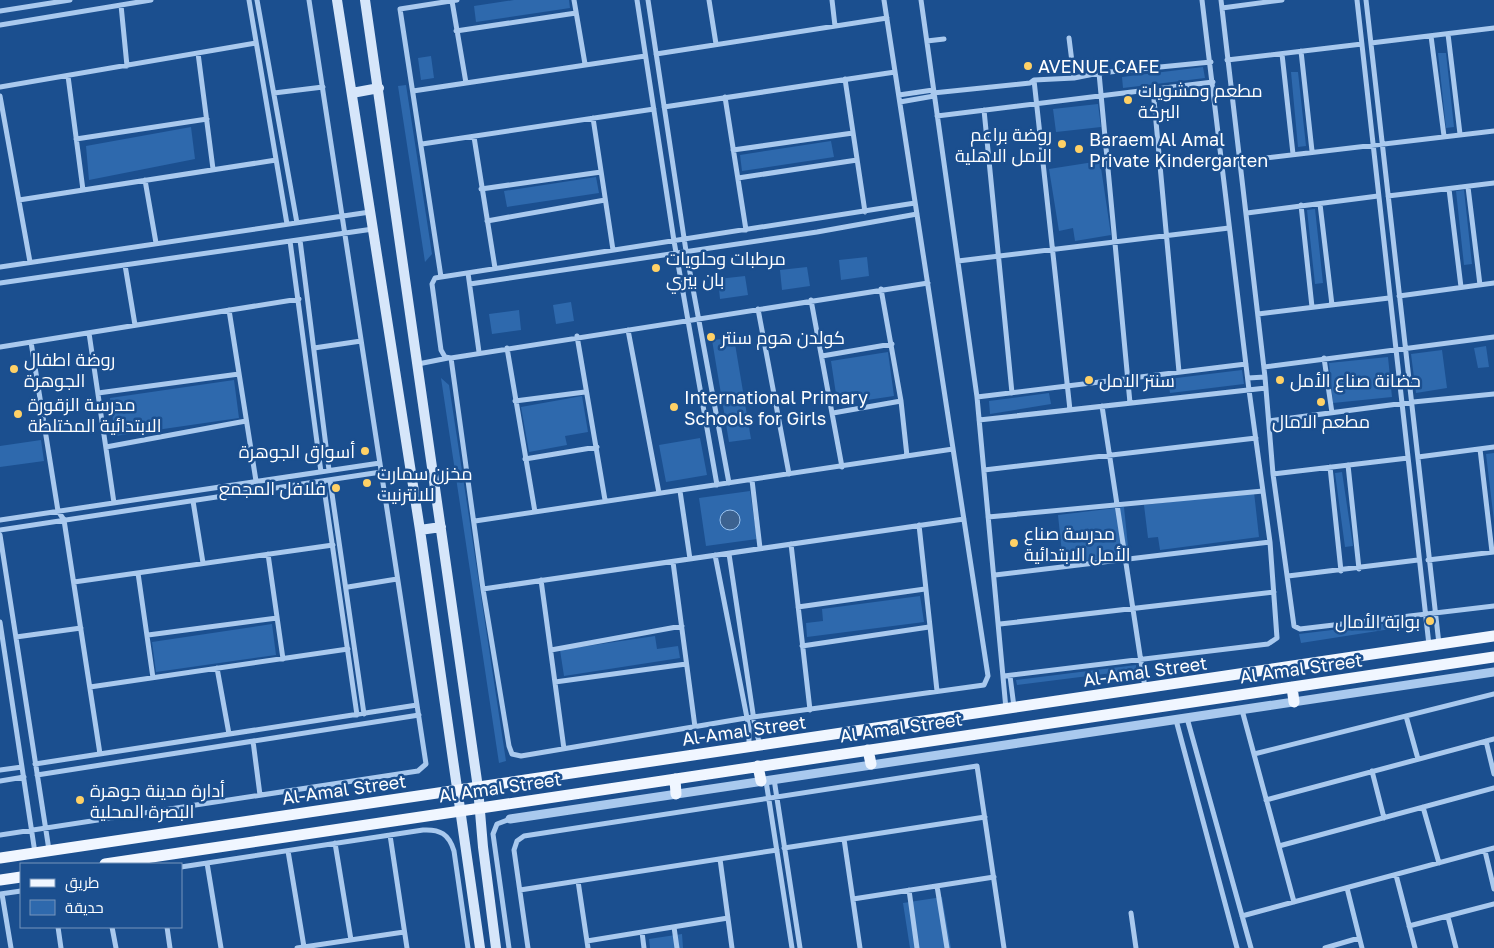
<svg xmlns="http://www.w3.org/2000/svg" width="1494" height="948" viewBox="0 0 1494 948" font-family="'Golos Text',Cairo,sans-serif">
  <rect width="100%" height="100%" fill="#1b4f8f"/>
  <!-- green -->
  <path fill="#2e69ad" d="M514 0H569L570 8 476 22 474 6Z
    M1446 53 1454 127 1446 128 1438 53Z
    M431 56 434 78 421 80 418 58Z
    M1203 67 1205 78 1123 88 1122 77Z
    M1291 72H1298L1306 146 1298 147Z
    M406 85 432 254 425 262 398 86Z
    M1098 104 1101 127 1056 132 1053 109Z
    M191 127 195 159 89 180 86 146Z
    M831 141 834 157 742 171 740 155Z
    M1100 161 1111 235 1075 241 1073 228 1059 231 1049 169Z
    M596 177 599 193 507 207 504 191Z
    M1464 190 1472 264 1464 265 1456 191Z
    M1315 209 1323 283 1315 284 1307 210Z
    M867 257 869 276 841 280 839 260Z
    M807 267 810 286 782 290 780 270Z
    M745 276 748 295 720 299 718 279Z
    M571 302 574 321 556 324 553 305Z
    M519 310 521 330 492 334 489 314Z
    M734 338 751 439 729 442 712 340Z
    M1486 346 1489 367 1478 368 1474 348Z
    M1442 350 1447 388 1416 393 1411 354Z
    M888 352 894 396 860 401 858 391 836 394 831 361Z
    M1388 357 1392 397 1333 403 1329 363Z
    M1242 370 1244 384 1170 393 1168 379Z
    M441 378 449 385 506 761 499 763Z
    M234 380 239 418 115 436 110 398Z
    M1049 393 1051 404 990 414 989 401Z
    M582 396 588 432 565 436 567 445 529 452 521 407Z
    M700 438 707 475 666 482 659 445Z
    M41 440 44 461 0 467V446Z
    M1494 453V521L1486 454Z
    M1342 472 1353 546 1345 547 1335 473Z
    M750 491 757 539 706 546 699 498Z
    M1254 492 1259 537 1160 550 1158 537 1148 538 1144 505Z
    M1124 507 1129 556 1063 563 1058 515Z
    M920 596 924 622 807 637 806 623 823 621 822 609Z
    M1415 620 1416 625 1301 643 1299 634Z
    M272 624 276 655 156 672 152 642Z
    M655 636 657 649 678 646 680 658 564 676 560 650Z
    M1136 665V670L1017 685 1016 680Z
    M942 897 951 948H910L903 903Z
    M682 934 683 948H650L649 939Z"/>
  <!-- water -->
  <path fill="#3c6290" stroke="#9cc4f0" d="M720 520a10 10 0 1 1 20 0a10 10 0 1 1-20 0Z"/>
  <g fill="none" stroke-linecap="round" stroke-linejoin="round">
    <!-- minor -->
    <path stroke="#a9c9ee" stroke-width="5" d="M249 0 287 224
      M257 0 297 223
      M574 0 585 64
      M637 0 674 241 717 485
      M648 0 686 251 729 483
      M709 0 716 44
      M832 0 835 26
      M921 0 977 397 1006 709
      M1221 0 1265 377 1273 474 1294 626 1300 629 1494 606
      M1357 0 1429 645
      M1366 0 1439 644
      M452 1 466 83
      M121 5 127 66
      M1222 8 1282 0
      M0 11 70 0
      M0 25 151 0
      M456 31 576 13
      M1448 34 1460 134
      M1431 36 1444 136
      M1069 38 1074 78
      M927 41 944 39
      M1371 43 1494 28
      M1301 51 1312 151
      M198 53 213 169
      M656 54 887 18
      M1282 54 1293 154
      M1227 60 1362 44
      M1099 73 1130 403
      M68 76 83 190
      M845 79 865 212
      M1034 80 1070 410
      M0 87 256 43
      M1153 89 1179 372
      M413 91 645 56
      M274 93 323 87
      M933 93 1030 83 1034 80 1074 78 1099 73 1211 62
      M899 95 933 90
      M0 96 30 262
      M725 97 746 230
      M900 102 934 96
      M664 107 895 72
      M984 110 1012 393
      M937 116 1213 82
      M593 118 613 250
      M474 137 495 268
      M76 139 207 119
      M422 144 654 109
      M733 150 853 133
      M1240 161 1494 131
      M738 178 857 160
      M145 180 156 243
      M1468 187 1480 285
      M481 189 601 172
      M1449 189 1461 287
      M1388 196 1494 183
      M19 200 276 160
      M915 203 435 278 432 284 441 350 445 357 451 358 928 283
      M1320 204 1332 305
      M1301 205 1312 307
      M1247 213 1378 196
      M487 221 605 200
      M300 240 329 470
      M290 241 321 472
      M958 261 1229 228
      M125 265 135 325
      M0 267 370 212
      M468 273 479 352
      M441 277 400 9 457 0
      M0 283 373 229
      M470 284 817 232 917 214
      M881 289 901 401 907 456
      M1399 296 1494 283
      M811 300 842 467
      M758 309 789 474
      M229 310 256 481
      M1258 314 1389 298
      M628 330 659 493
      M89 333 114 503
      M577 336 605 500
      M31 342 58 511 64 520 100 754
      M0 347 299 299
      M314 348 361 341
      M507 348 535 512
      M822 356 892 344
      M451 358 483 589 509 746 512 754 521 756 746 718 984 685 988 676 884 0
      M1324 358 1332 413
      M418 364 448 358
      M1264 367 1494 337
      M1248 378 1265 377
      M98 393 239 374
      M977 397 1246 364
      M515 401 585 392
      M1102 406 1145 688
      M833 413 901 401
      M979 420 1266 388
      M1269 421 1413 402 1494 394
      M106 447 246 421
      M1480 449 1492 552
      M1418 457 1494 447
      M525 459 597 447
      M1348 465 1359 569
      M1330 467 1341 571
      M984 470 1256 438
      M1273 474 1408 458
      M330 480 364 714
      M752 480 760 548
      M323 481 357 715
      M680 491 690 559
      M193 501 203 563
      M988 517 1263 491
      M0 520 380 463
      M475 521 953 449
      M919 525 937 691
      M0 530 381 472
      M0 535 49 850
      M791 544 810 710
      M268 554 283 659
      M729 554 755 727 760 745
      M715 555 749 728V746
      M1428 560 1494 552
      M673 562 695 727
      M138 573 153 678
      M995 575 1270 542
      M1288 576 1418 560
      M541 580 564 749
      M74 582 333 545
      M348 587 397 579
      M483 589 964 519
      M798 607 925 589
      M0 622 35 853
      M1000 624 1274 592
      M148 635 277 618
      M16 637 81 628
      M802 646 929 627
      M551 650 682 626
      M217 668 229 734
      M1004 676 1268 644 1277 638 1270 542 1249 390 1202 0
      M1010 676 1014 707
      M555 682 686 664
      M90 687 348 649
      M1242 710 1294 902
      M1406 716 1418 759
      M1187 718 1251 948
      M1176 720 1237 948
      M253 741 260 795
      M1486 741 1494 774
      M1254 754 1494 694
      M35 764 417 705
      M0 770 22 767
      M1372 771 1384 818
      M37 775 419 715
      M774 779 800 948
      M0 781 24 777
      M766 781 792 948
      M1266 800 1494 739
      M1423 807 1439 863
      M0 835 418 771 426 764 309 0
      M390 835 407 948
      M844 839 860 948
      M335 843 351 940
      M1279 846 1494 788
      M784 848 985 817
      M288 851 304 947
      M1485 851 1494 889
      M720 859 732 948
      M207 863 221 948
      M181 867 423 830C440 829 449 834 454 851L468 948
      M1396 875 1415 948
      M578 881 588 948
      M937 886 947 948
      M1347 888 1362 948
      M520 890 777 850
      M909 890 917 948
      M0 894 21 891
      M2 894 11 948
      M853 899 994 877
      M1131 913 1136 948
      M1242 916 1494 848
      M1448 917 1456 948
      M1409 926 1494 904
      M58 927 61 948
      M112 927 116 948
      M167 927 170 948
      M674 927 677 948
      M642 932 644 948
      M587 941 728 918
      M297 948 404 932
      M509 948 493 834 497 824 510 819
      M528 948 514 850 517 841 524 836 977 766 1004 948
      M1325 948 1359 938"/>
    <!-- tertiary -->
    <path stroke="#a9c9ee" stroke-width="9" d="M510 819 1494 672"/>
    <!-- secondary -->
    <path stroke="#d6e6fa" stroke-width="10" d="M337 0 420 530 480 948
      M365 0 478 788 483 847 496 948
      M352 93 379 88
      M420 530 441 527"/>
    <!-- primary -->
    <path stroke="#f0f6ff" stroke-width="11" d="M1292 687 1294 702
      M868 750 871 764
      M758 766 761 781
      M675 779 676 794
      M0 858 1494 636
      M105 864 1494 657
      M0 880 21 877"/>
  </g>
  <!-- markers -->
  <g fill="#ffd166" stroke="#1b4f8f" stroke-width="2">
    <circle cx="1028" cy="66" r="5"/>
    <circle cx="1128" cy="100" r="5"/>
    <circle cx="1062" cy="144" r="5"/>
    <circle cx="1079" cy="149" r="5"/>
    <circle cx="656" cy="268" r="5"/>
    <circle cx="711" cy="337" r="5"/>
    <circle cx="14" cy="369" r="5"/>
    <circle cx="1089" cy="380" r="5"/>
    <circle cx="1280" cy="380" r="5"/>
    <circle cx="1321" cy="402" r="5"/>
    <circle cx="674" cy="407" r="5"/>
    <circle cx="18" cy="414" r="5"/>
    <circle cx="365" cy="451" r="5"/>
    <circle cx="367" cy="483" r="5"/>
    <circle cx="336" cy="488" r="5"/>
    <circle cx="1014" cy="543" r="5"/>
    <circle cx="1430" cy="621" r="5"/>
    <circle cx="80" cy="800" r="5"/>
  </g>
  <g text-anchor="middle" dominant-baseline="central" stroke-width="5" stroke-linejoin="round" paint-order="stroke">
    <!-- poi labels -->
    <g font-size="18" fill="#fff" stroke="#1b4f8f" text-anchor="start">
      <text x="1038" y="66">AVENUE CAFE</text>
      <text x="1138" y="90">مطعم ومشويات<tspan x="1138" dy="21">البركة</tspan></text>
      <text x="1052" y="134" text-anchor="end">روضة براعم<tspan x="1052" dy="21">الامل الاهلية</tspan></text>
      <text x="1089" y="139">Baraem Al Amal<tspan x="1089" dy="21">Private Kindergarten</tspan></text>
      <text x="666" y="258">مرطبات وحلويات<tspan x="666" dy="21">بان بيري</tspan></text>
      <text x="721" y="337">كولدن هوم سنتر</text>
      <text x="24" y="359">روضة اطفال<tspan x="24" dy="21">الجوهرة</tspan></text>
      <text x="1099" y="380">سنتر الامل</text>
      <text x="1290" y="380">حضانة صناع الأمل</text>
      <text x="684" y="397">International Primary<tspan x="684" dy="21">Schools for Girls</tspan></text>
      <text x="28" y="404">مدرسة الزقورة<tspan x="28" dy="21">الابتدائية المختلطة</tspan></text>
      <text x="1321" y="421" text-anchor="middle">مطعم الامال</text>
      <text x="355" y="451" text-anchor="end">أسواق الجوهرة</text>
      <text x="377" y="473">مخزن سمارت<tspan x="377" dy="21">للانترنيت</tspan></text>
      <text x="326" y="488" text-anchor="end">فلافل المجمع</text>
      <text x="1024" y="533">مدرسة صناع<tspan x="1024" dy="21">الأمل الابتدائية</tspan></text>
      <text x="1420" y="621" text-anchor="end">بوابة الأمال</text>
      <text x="90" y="790">أدارة مدينة جوهرة<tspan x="90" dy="21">البصرة المحلية</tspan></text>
    </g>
    <!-- street labels -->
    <g font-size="18" fill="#fff" stroke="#1b4f8f">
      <text transform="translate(1301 668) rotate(-8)">Al Amal Street</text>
      <text transform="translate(1145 671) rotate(-8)">Al-Amal Street</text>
      <text transform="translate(901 727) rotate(-8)">Al Amal Street</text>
      <text transform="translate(744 730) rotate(-8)">Al-Amal Street</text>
      <text transform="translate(500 787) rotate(-8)">Al Amal Street</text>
      <text transform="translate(344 789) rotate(-8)">Al-Amal Street</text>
    </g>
  </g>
  <!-- legend -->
  <rect x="20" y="863" width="162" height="65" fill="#1b4f8f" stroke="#7695bc"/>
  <rect x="30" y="879" width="25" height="8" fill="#f0f6ff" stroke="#7695bc"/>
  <text x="65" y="888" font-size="15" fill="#ffffff">طريق</text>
  <rect x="30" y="900" width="25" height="15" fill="#2e69ad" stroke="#7695bc"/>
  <text x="65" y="913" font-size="15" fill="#ffffff">حديقة</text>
</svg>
